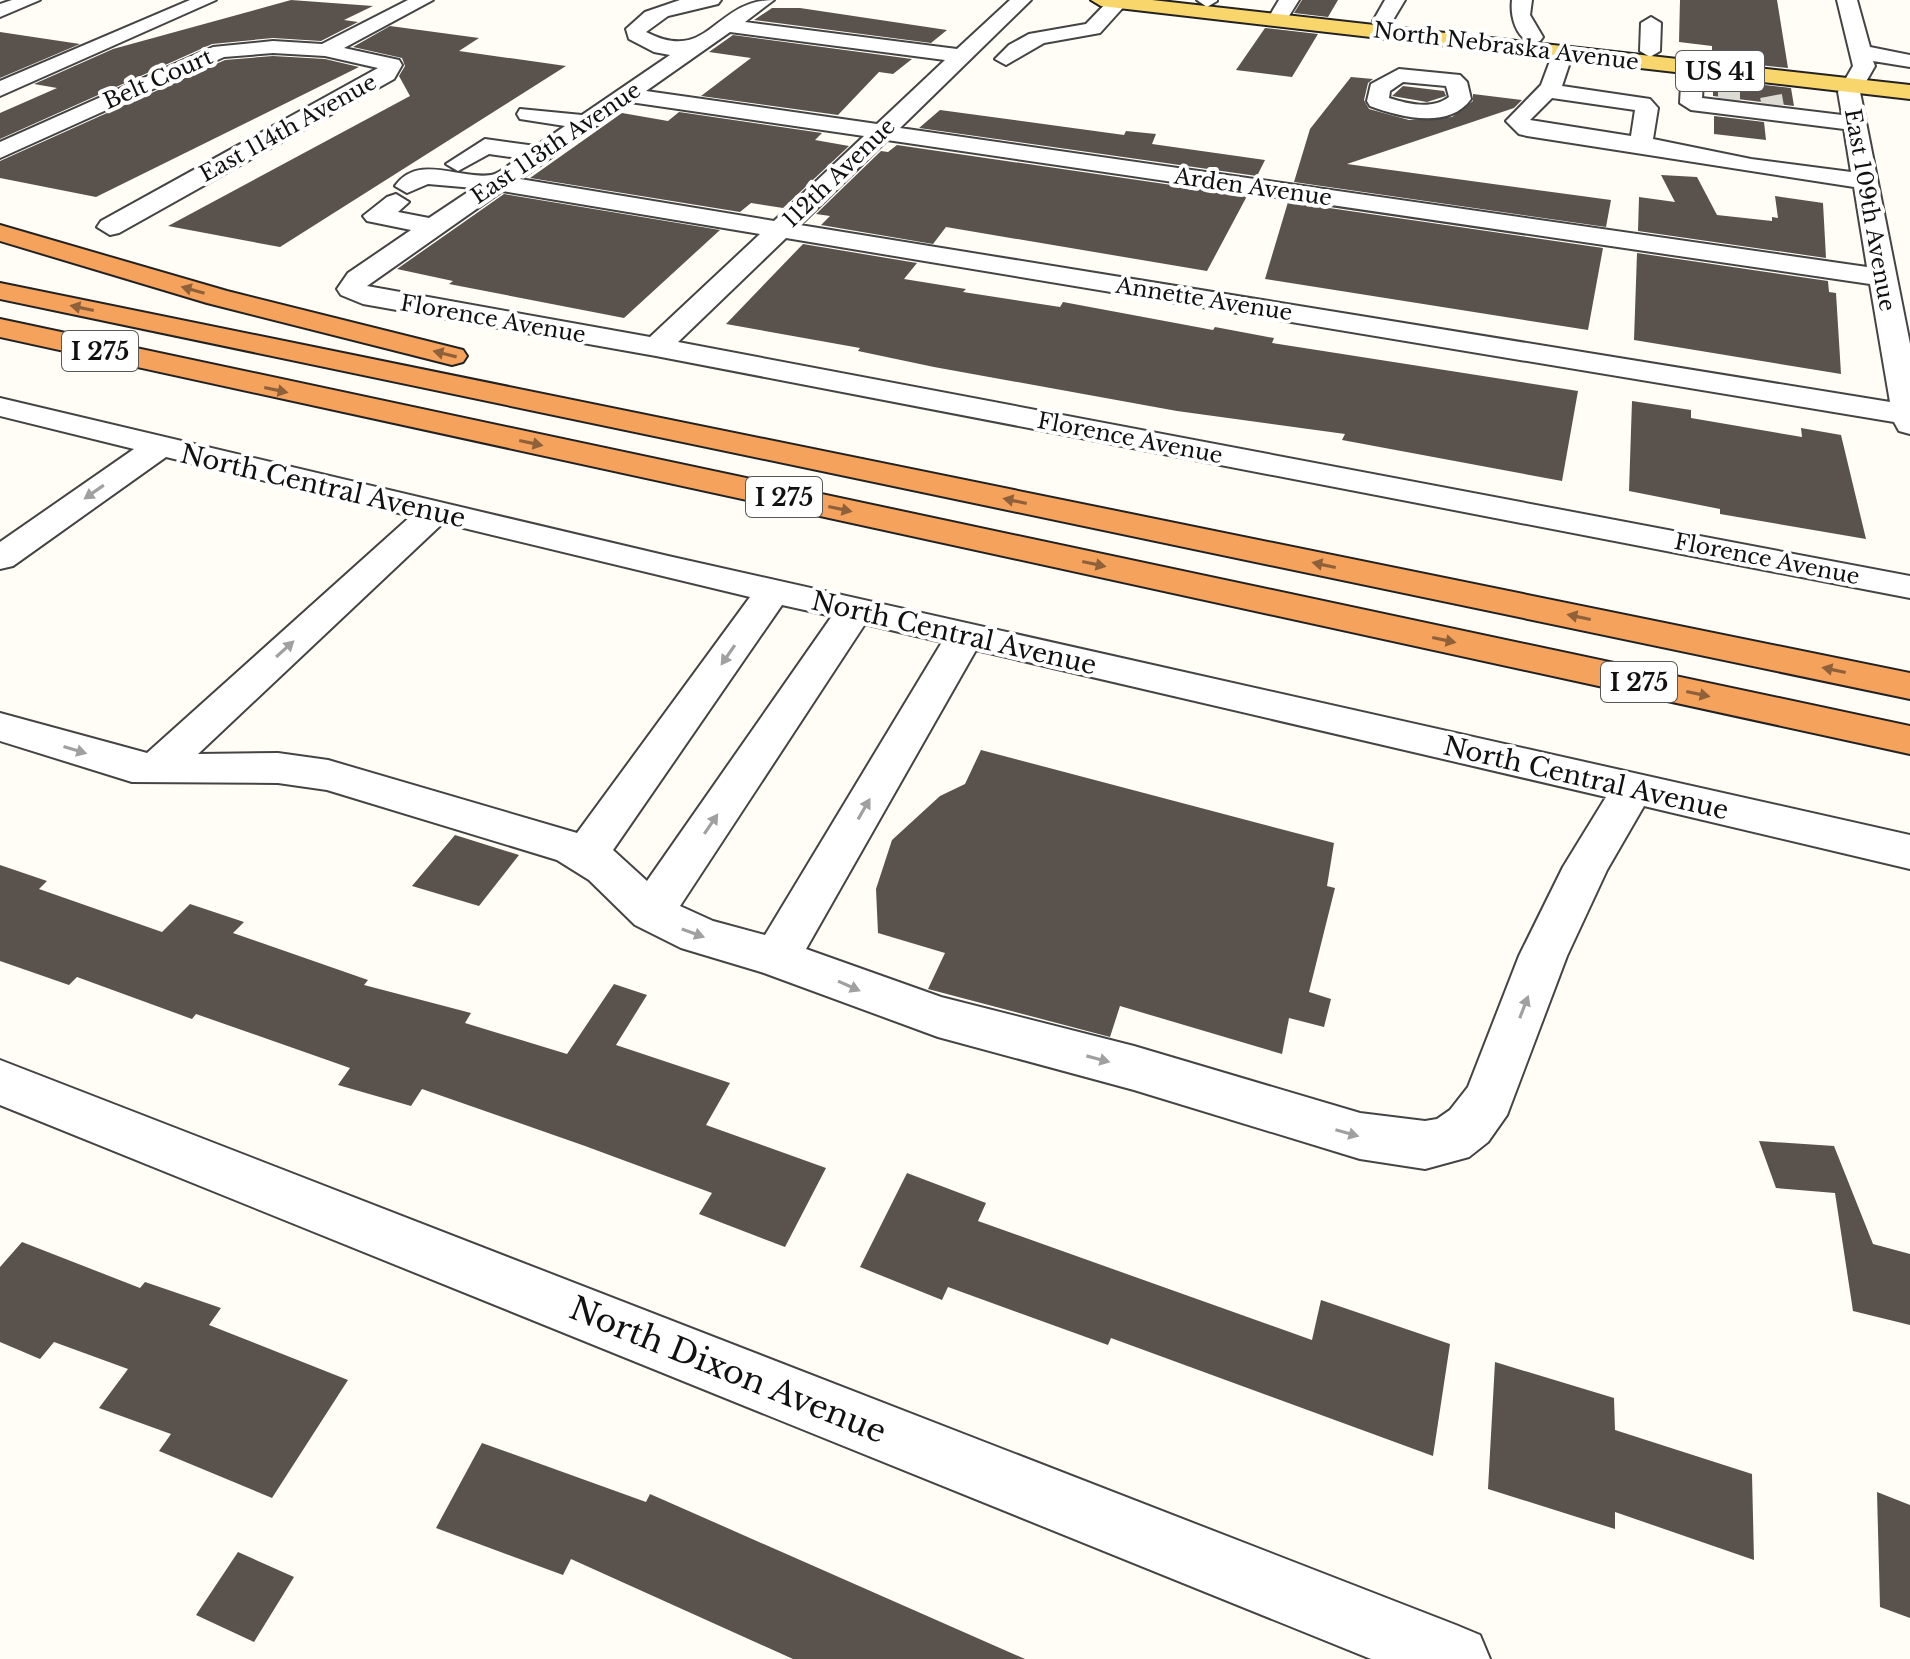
<svg xmlns="http://www.w3.org/2000/svg" width="1910" height="1659" viewBox="0 0 1910 1659" font-family="'Libre Baskerville',serif">
  <rect width="100%" height="100%" fill="#fffdf5"/>
  <!-- building -->
  <path fill="#5a524d" d="M291 0 373 6 344 20 358 22 321 41 273 38 212 44 0 139V113L57 88 34 84 113 49Z
    M1302 0H1338L1328 17 1294 13Z
    M1680 0H1777L1788 68 1712 60V46L1679 42Z
    M772 8H800L947 30 931 43 754 20Z
    M390 26 479 38 459 51 566 66 280 247 168 226 410 96 399 76 405 66 402 58 353 47Z
    M1265 28 1318 34 1292 77 1236 70Z
    M0 32 80 44 0 78Z
    M733 35 912 59 893 74 879 72 838 115 701 96 751 58 709 52Z
    M273 56 325 59 359 67 96 197 0 178V161L225 60Z
    M1351 77 1373 79 1368 83 1364 100 1369 109 1409 120 1452 117 1473 101V94L1522 100 1514 108 1347 164 1611 200 1606 227 1294 182 1310 129Z
    M1713 79 1791 88 1794 106 1713 96Z
    M1403 86 1444 91 1446 96 1427 102 1392 96Z
    M940 110 1124 135 1126 131 1156 134 1152 144 1265 160 1257 176 919 128Z
    M679 112 822 133 815 140 849 146 783 208 751 203 740 212 530 178 622 113 668 121Z
    M1714 116 1764 122 1766 140 1714 134Z
    M897 145 1247 196 1207 271 946 227 933 244 821 225 830 216 816 214 881 151 888 152Z
    M1661 175 1697 177 1717 215 1772 221V217L1778 218 1775 196 1823 203 1826 258 1638 231 1639 197 1675 202Z
    M504 194 720 230 624 318 449 284 453 281 397 269Z
    M1288 202 1603 248 1588 330 1265 279Z
    M803 244 917 263 904 279 966 289 963 292 1060 307 1063 302 1213 330 1215 327 1274 338 1272 343 1578 391 1562 481 1342 440 1345 434 1177 411 934 367 858 351 860 348 726 324Z
    M1637 253 1828 281 1829 292 1836 293 1841 374 1634 340Z
    M1632 401 1691 410V418L1802 437 1801 428 1841 435 1866 539 1720 514V509L1629 491Z
    M981 750 1334 843 1327 886 1335 888 1309 992 1331 999 1324 1027 1289 1018 1282 1054 1120 1006 1110 1037 928 989 945 953 878 933 876 889 892 840 940 796 965 784Z
    M455 835 519 855 479 906 412 886Z
    M0 865 47 881 39 889 162 932 190 904 244 922 233 933 368 980 364 985 471 1013 465 1023 567 1054 614 984 647 995 616 1045 730 1083 706 1125 826 1168 785 1247 699 1214 712 1193 585 1146 422 1089 411 1106 338 1085 350 1068 196 1014 192 1019 77 977 69 985 0 961Z
    M1759 1141 1834 1146 1873 1244 1910 1254V1325L1853 1311 1835 1193 1776 1188Z
    M907 1173 986 1203 978 1221 1312 1340 1321 1300 1450 1344 1433 1456 1111 1338 1108 1345 948 1287 942 1300 860 1267Z
    M22 1242 140 1288 145 1282 221 1308 209 1325 348 1380 272 1498 159 1451 171 1434 99 1408 128 1369 54 1342 40 1359 0 1342V1267Z
    M1495 1362 1614 1398 1615 1430 1752 1474 1754 1560 1615 1512V1529L1488 1489Z
    M482 1443 646 1502 650 1494 1025 1659H793L571 1559 563 1575 436 1528Z
    M1877 1492 1910 1505V1618L1880 1607Z
    M238 1552 294 1577 254 1642 196 1615Z"/>
  <g fill="none" stroke-linecap="round" stroke-linejoin="round">
    <!-- minor-tunnel -->
    <path stroke="#dbdad3" stroke-width="22" stroke-dasharray="22 11" stroke-linecap="butt" d="M1729 91V102
      M1771 96 1773 107"/>
    <!-- minor casing -->
    <g stroke="#444" stroke-width="4">
      <path id="minor" d="M12 0H40L0 17V4Z
        M190 0H216L0 96V81Z
        M408 0H433L344 48 399 60 402 65 394 79 119 233 110 235 97 227 101 221 378 68 325 56 273 53 224 57 0 158V142L213 47 273 41 322 44Z
        M680 0H721L718 4 668 16 646 32C710 65 713 0 774 0L745 22 957 49 1010 0H1031L900 128 1867 267 1854 187 1527 136 1519 134 1506 121 1541 85 1553 53 1563 47 1573 53 1562 86 1650 99 1658 108 1653 139 1751 159 1851 172 1844 129 1691 110 1680 103 1682 67 1693 61 1704 67 1702 98 1842 115 1838 92 1853 66 1837 0H1857L1870 47 1910 55V67L1873 61 1875 66 1860 92 1910 344V434L1899 431 1894 422 786 238 678 342 1910 576V598L656 356 363 304 341 295 337 289 348 273 411 230 367 221 363 216 387 197 396 194 409 202 398 212 429 218 474 188 428 184 407 193 395 186C418 153 460 180 491 175 500 174 511 163 518 158L489 154 458 171 446 164 485 139 536 146 565 126 520 119 517 114 520 109 582 115 670 55 654 52 629 39 626 29 645 12ZM730 32 945 60 877 124 646 91ZM1552 98 1635 110 1631 136 1530 120ZM630 102 864 136 774 221 520 179ZM887 140 1870 284 1890 402 800 225ZM502 191 760 234 650 337 367 286Z
        M1109 0 1128 2 1100 33 1044 43 1006 65 995 59 1009 45 1029 34 1086 24Z
        M1197 0H1217V1L1207 7Z
        M1279 0H1299L1284 24 1277 26 1267 20Z
        M1385 0H1405L1390 25 1383 27 1373 21Z
        M1512 0H1532L1530 15 1543 37 1540 41 1533 43C1516 39 1510 16 1512 0Z
        M1651 17 1661 23 1660 51 1650 57 1640 51 1641 23Z
        M1399 69 1460 75 1467 82 1471 99C1449 130 1400 117 1370 106L1367 101 1371 84ZM1403 82 1446 86 1449 97C1432 110 1408 104 1389 98L1390 91Z
        M0 398 668 556 1910 835V869L1644 806 1607 870 1567 956 1507 1115 1488 1142 1469 1157 1425 1169 1360 1159 1134 1090 938 1037 761 972 681 948 635 925 589 880 557 860 327 790 278 783 132 782 0 741V713L147 753 411 516 166 457 13 566 0 569V542L134 449 0 416ZM443 523 750 597 577 833 328 760 278 753 198 754ZM782 605 832 616 647 881 613 850ZM865 624 942 642 765 935 713 921 680 906ZM976 650 1606 797 1563 867 1519 956 1468 1087 1450 1110 1437 1119 1425 1121 1360 1113 1134 1046 941 997 806 949Z
        M0 1060 1456 1625 1480 1635 1490 1659H1371L0 1105Z"/>
    </g>
    <!-- major casing -->
    <g stroke="#222" stroke-width="4">
      <path id="major" d="M1091 0H1152L1910 85V99L1101 6Z"/>
    </g>
    <!-- highway casing -->
    <g stroke="#222" stroke-width="4">
      <path id="highway" d="M0 225 227 291 463 350 467 356 463 362 452 365 207 303 0 241Z
        M0 283 1910 673V699L0 299Z
        M0 319 1910 726V754L0 337Z"/>
    </g>
    <!-- minor -->
    <use href="#minor" fill="#fff" fill-rule="evenodd"/>
    <!-- major -->
    <use href="#major" fill="#f9d66b" fill-rule="evenodd"/>
    <!-- highway -->
    <use href="#highway" fill="#f5a25d" fill-rule="evenodd"/>
  </g>
  <!-- one-way arrows -->
  <defs><path id="oneway-solid" d="M-6-.8H1V-3.2L6.5 0L1 3.2V.8H-6Z" transform="scale(2)"/></defs>
  <g fill="#8e613b">
    <use href="#oneway-solid" transform="translate(193 290) rotate(-164)"/>
    <use href="#oneway-solid" transform="translate(82 308) rotate(-168)"/>
    <use href="#oneway-solid" transform="translate(445 354) rotate(-166)"/>
    <use href="#oneway-solid" transform="translate(276 390) rotate(12)"/>
    <use href="#oneway-solid" transform="translate(531 443) rotate(12)"/>
    <use href="#oneway-solid" transform="translate(1015 501) rotate(-168)"/>
    <use href="#oneway-solid" transform="translate(840 509) rotate(12)"/>
    <use href="#oneway-solid" transform="translate(1094 564) rotate(12)"/>
    <use href="#oneway-solid" transform="translate(1324 565) rotate(-168)"/>
    <use href="#oneway-solid" transform="translate(1579 617) rotate(-168)"/>
    <use href="#oneway-solid" transform="translate(1444 640) rotate(12)"/>
    <use href="#oneway-solid" transform="translate(1834 670) rotate(-168)"/>
    <use href="#oneway-solid" transform="translate(1698 694) rotate(12)"/>
  </g>
  <g fill="#a0a0a0">
    <use href="#oneway-solid" transform="translate(94 492) rotate(145)"/>
    <use href="#oneway-solid" transform="translate(285 649) rotate(-42)"/>
    <use href="#oneway-solid" transform="translate(728 655) rotate(125)"/>
    <use href="#oneway-solid" transform="translate(75 750) rotate(17)"/>
    <use href="#oneway-solid" transform="translate(864 809) rotate(-60)"/>
    <use href="#oneway-solid" transform="translate(711 824) rotate(-56)"/>
    <use href="#oneway-solid" transform="translate(693 933) rotate(20)"/>
    <use href="#oneway-solid" transform="translate(849 986) rotate(24)"/>
    <use href="#oneway-solid" transform="translate(1524 1007) rotate(-69)"/>
    <use href="#oneway-solid" transform="translate(1098 1059) rotate(15)"/>
    <use href="#oneway-solid" transform="translate(1347 1133) rotate(16)"/>
  </g>
  <g text-anchor="middle" dominant-baseline="central" stroke-width="8" stroke-linejoin="round" paint-order="stroke">
    <!-- far-street labels -->
    <g font-size="22" fill="#111" stroke="#fff">
      <text transform="translate(1506 46) rotate(7)">North Nebraska Avenue</text>
      <text transform="translate(158 79) rotate(-24)">Belt Court</text>
      <text transform="translate(288 128) rotate(-29)">East 114th Avenue</text>
      <text transform="translate(556 143) rotate(-34)">East 113th Avenue</text>
      <text transform="translate(839 173) rotate(-44)">112th Avenue</text>
      <text transform="translate(1253 187) rotate(8)">Arden Avenue</text>
      <text transform="translate(1870 210) rotate(80)">East 109th Avenue</text>
      <text transform="translate(1204 299) rotate(9)">Annette Avenue</text>
      <text transform="translate(493 319) rotate(10)">Florence Avenue</text>
      <text transform="translate(1130 438) rotate(11)">Florence Avenue</text>
      <text transform="translate(1767 559) rotate(11)">Florence Avenue</text>
    </g>
    <!-- shield labels -->
    <g fill="#fff" stroke="#585858" stroke-width="2">
      <rect x="1676" y="51" width="88" height="40" rx="6"/>
      <rect x="62" y="331" width="76" height="40" rx="6"/>
      <rect x="746" y="477" width="76" height="40" rx="6"/>
      <rect x="1601" y="662" width="76" height="40" rx="6"/>
    </g>
    <g font-size="24" font-weight="bold" fill="#111">
      <text x="1720" y="71">US 41</text>
      <text x="100" y="351">I 275</text>
      <text x="784" y="497">I 275</text>
      <text x="1639" y="682">I 275</text>
    </g>
    <!-- street labels -->
    <g font-size="26" fill="#111" stroke="#fff">
      <text transform="translate(323 486) rotate(13)">North Central Avenue</text>
      <text transform="translate(954 633) rotate(13)">North Central Avenue</text>
      <text transform="translate(1586 778) rotate(13)">North Central Avenue</text>
    </g>
    <!-- near-street labels -->
    <g font-size="32" fill="#111" stroke="#fff">
      <text transform="translate(728 1370) rotate(22)">North Dixon Avenue</text>
    </g>
  </g>
</svg>
